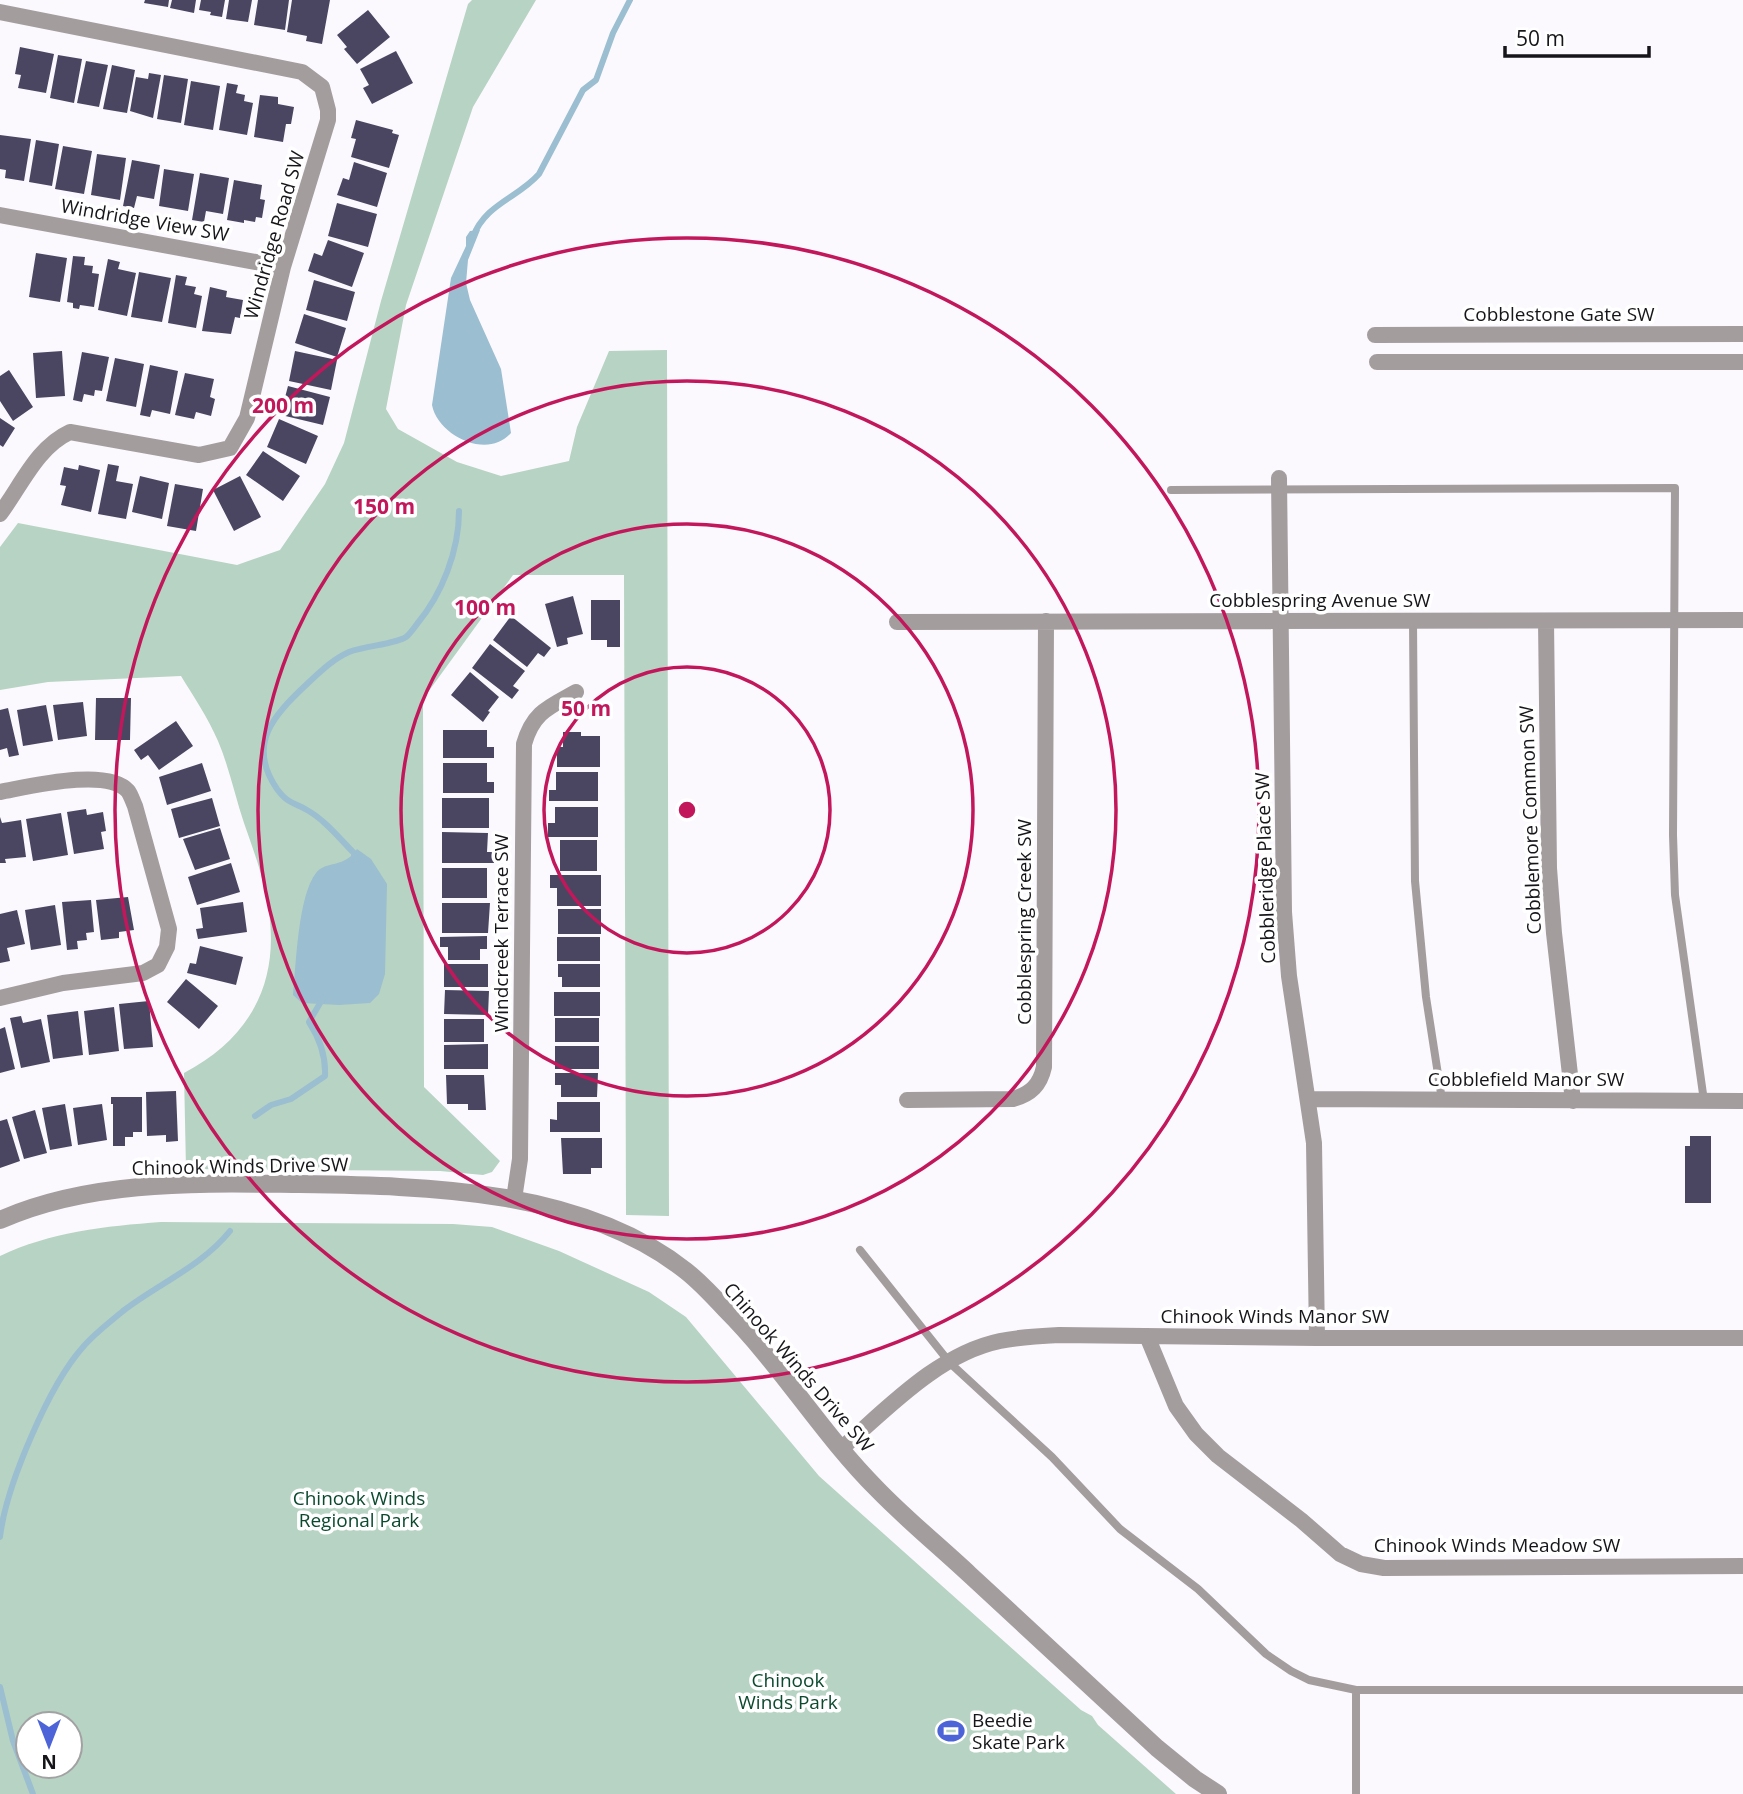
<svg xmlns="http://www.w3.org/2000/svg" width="1743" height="1794" viewBox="0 0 1743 1794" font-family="'Open Sans',sans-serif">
  <rect width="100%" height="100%" fill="#fbf9fe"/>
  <!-- green -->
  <path fill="#b7d3c3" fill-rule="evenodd" d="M472 0H536L473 107 406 305 386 409 398 429 457 462 501 476 569 461 577 427 609 351 667 350 669 1216 626 1215 624 575H513L423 699 424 1087 500 1161 492 1172 483 1175 440 1171 186 1169 184 1073C256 1035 283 974 266 895 261 870 252 846 244 823 235 796 229 767 218 741 208 718 194 697 181 676L48 682 0 690V547L18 523 237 565 280 550 325 484 344 443 381 301 468 4Z
    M161 1222 453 1224 492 1227 559 1251 649 1292 686 1317 819 1476 1081 1710 1092 1716 1098 1725 1176 1794H0V1256C50 1232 106 1226 161 1222ZM28 1724H70V1766H28Z"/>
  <!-- water -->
  <path fill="#9bbed0" d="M480 230 468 260 466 283 470 300 501 369 511 433C488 460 438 436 432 405L451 278 466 246V237L470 231Z
    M357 849 371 859 387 884 385 974 379 994 370 1003 339 1005 302 1003 293 995C296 965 298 896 316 873 326 860 344 869 357 849Z"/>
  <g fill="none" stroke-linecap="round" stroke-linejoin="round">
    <!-- stream -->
    <path stroke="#9bbed0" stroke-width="6" d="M473 237C485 204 518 198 539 174L583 90 596 80 613 33 630 0
      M354 860V853C340 839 325 820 307 810 293 802 288 804 277 789 246 744 274 715 307 684 320 672 333 659 349 652 364 646 396 644 406 637 410 634 414 628 417 624 442 594 459 551 459 511
      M255 1116 271 1105 291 1099 325 1076C326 1056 320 1039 309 1022L323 998
      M0 1537C6 1486 49 1385 83 1347 94 1334 110 1322 123 1311 158 1284 202 1266 230 1231
      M0 1687 13 1741 33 1794"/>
  </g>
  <!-- building -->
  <path fill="#4a4662" d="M145 0H169L168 7 144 3Z
    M172 0H196L194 13 170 8Z
    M201 0H225L222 17 210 15 211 12 199 10Z
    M229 0H252L248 22 226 19Z
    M258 0H289L285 30 254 25Z
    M292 0H330L322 44 306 41 307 36 287 32Z
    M368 10 390 37 357 64 344 49 347 47 337 35Z
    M20 47 54 54 46 93 18 88 21 75 15 74Z
    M396 51 413 83 372 104 363 88 369 85 360 69Z
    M58 55 82 59 74 103 50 98Z
    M86 61 108 65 99 107 77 103Z
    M112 65 135 70 127 113 103 109Z
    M149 73 161 75 153 118 130 111 136 77 148 79Z
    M164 75 188 79 181 123 157 119Z
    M191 81 220 86 213 130 184 125Z
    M227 83 238 85 236 93 245 95 244 101 253 103 247 135 219 130Z
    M260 95 278 97V104L294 107 291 124H286L283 142 254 137Z
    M356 120 393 130 392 133 399 135 389 168 351 157 356 139 351 138Z
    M0 135 31 139 24 181 5 178 6 170 0 169Z
    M36 140 59 144 52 186 29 182Z
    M63 146 92 151 84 194 55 189Z
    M97 154 126 158 120 200 91 195Z
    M132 160 160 165 154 199 137 196 134 208 123 206Z
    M354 162 387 173 377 207 337 195 343 178 349 180Z
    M164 169 194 174 188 211 159 206Z
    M200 173 229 178 223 214 206 211 204 222 192 220Z
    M234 180 262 185 260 199 265 200 262 218 256 217 255 222 244 220V223L227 220Z
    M337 203 377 214 368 247 328 236Z
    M328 240 364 253 352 287 308 271 314 253 322 256Z
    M36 253 67 258 60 302 29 297Z
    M73 256 85 257 84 265 93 266 92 273 99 274 94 307 80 305 79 309 73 308V303L67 302Z
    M108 259 120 262 118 269 136 273 127 316 98 310Z
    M139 272 171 278 162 322 131 317Z
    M176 275 187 277 185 285 196 287 194 294 202 296 196 328 168 323Z
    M314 280 355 292 347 321 306 310Z
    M210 287 227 291 226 297 243 300 240 318 235 317 231 334 202 331Z
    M304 314 346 328 337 357 295 343Z
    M62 351 65 396 36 398 33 353Z
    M295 351 337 360 331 390 289 381Z
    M82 352 109 357 102 391 95 390 94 396 84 394 82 402 73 400Z
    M115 358 144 364 136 407 106 401Z
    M150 365 178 371 170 414 152 410 150 417 140 415Z
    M9 370 33 407 13 421 0 401V376Z
    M185 373 214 379 210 397 215 399 211 416 196 412 194 419 175 415Z
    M288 386 330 397 323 425 277 414 280 404 283 405Z
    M0 418 15 428 3 447 0 445Z
    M279 419 318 436 306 464 267 447Z
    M263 451 300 476 283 501 246 475Z
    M108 464 119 466 116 481 133 484 126 519 98 514Z
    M79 465 100 470 91 512 61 505 66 486 60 485 64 467 78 470Z
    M140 476 169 483 162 519 132 512Z
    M240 476 261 517 234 531 213 490Z
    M175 484 203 489 196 531 167 526Z
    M573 596 583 634 567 638 568 644 557 647 545 604Z
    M591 600H620V647H607V640H591Z
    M511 616 551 648 544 657 538 653 527 667 493 640Z
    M490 644 525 671 513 686 519 690 512 699 472 668Z
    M470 672 499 697 488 711 490 712 483 722 451 695Z
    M96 698H131L130 740H95Z
    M83 702 87 736 58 740 53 705Z
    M46 705 53 741 23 746 17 710Z
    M8 708 19 755 9 757 7 748 0 750V710Z
    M176 721 193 746 159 770 148 755 141 760 134 750Z
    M443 730H487V747H494V758H443Z
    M563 732H581V736H600V767H557V747H563Z
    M202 763 211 791 167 805 159 777Z
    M443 763H487V782H494V793H443Z
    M556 772H598V801H549V790H556Z
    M212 798 220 826 179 838 171 809Z
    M442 798H489V828H442Z
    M555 807H598V837H548V823H555Z
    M86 809 87 815 103 812 106 831 101 832 104 849 74 854 67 812Z
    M61 813 68 855 33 861 26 819Z
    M0 817 2 823 21 820 26 857 5 859 6 863H0Z
    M220 828 230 859 195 870 183 839Z
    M442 832 488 833 487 852H494V863H442Z
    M560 840H597V871H560Z
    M231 863 240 892 197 905 188 877Z
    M442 868H487V898H442Z
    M550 875H601V906H557V888H550Z
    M128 897 134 930 119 932V938L101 940 96 900Z
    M91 900 94 932 86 933 87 940 77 941 78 949 67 950 62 902Z
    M243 902 247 932 198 939 196 929 203 928 200 908Z
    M442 903H490L488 933H442Z
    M55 905 61 945 31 950 25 910Z
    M558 909H601V934H558Z
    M17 910 25 944 7 948 10 961 0 963V914Z
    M487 936V949H480V960H448V947H440V937Z
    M557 937H600V961H557Z
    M200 946 243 957 236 985 187 973 190 963 196 964Z
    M444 964H488V987H444Z
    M558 964H600V987H562V977H558Z
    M186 979 218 1006 199 1029 167 1002Z
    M445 990 489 991 488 1015 444 1014Z
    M554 992H600V1016H554Z
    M149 1001 153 1047 124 1049 119 1004Z
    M114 1007 119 1051 89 1055 84 1011Z
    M78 1011 83 1055 53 1059 47 1015Z
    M21 1016 23 1023 41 1019 50 1062 21 1068 10 1018Z
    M555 1018H599V1042H555Z
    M444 1019H484V1042H444Z
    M5 1027 15 1069 0 1073V1029Z
    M488 1044V1069H444V1045Z
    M555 1046H599V1069H555Z
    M555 1073H598L597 1097H561V1085H555Z
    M446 1075H484L486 1110H468V1104H447Z
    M176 1091 178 1141 166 1142V1135L147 1136 146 1092Z
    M111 1097H142V1132H133V1137H125V1146H113V1104H111Z
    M557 1102H600V1132H550V1119L557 1120Z
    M65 1104 72 1146 50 1150 42 1108Z
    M102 1104 107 1140 78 1145 73 1108Z
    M35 1110 47 1153 24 1159 12 1117Z
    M7 1119 20 1161 0 1168V1121Z
    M1690 1136H1711V1203H1685V1146H1690Z
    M561 1138H602V1168H591V1174H563Z"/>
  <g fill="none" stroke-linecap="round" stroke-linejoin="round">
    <!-- service -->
    <path stroke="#a39d9d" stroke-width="8" d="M1171 490 1675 488 1673 835 1675 895 1704 1101
      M1413 621 1415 881 1426 997 1442 1100
      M860 1250 950 1363 1052 1457 1120 1529 1198 1589 1266 1654 1291 1671 1309 1680 1356 1690H1743
      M1356 1794V1690"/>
    <!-- minor -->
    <path stroke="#a39d9d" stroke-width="16" d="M0 12 302 72 322 87 328 110V120L283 267 247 418 230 448 199 455 70 432C37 447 21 486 0 514
      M0 215 283 267
      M1375 335 1743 334
      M1377 362H1743
      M1279 478 1284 912 1289 976 1314 1143 1317 1338
      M1546 621 1549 868 1554 933 1573 1101
      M897 622 1743 620
      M0 792C28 787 107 767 128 791 131 795 133 802 135 806L169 929 167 947 158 965 143 973 63 983 0 998
      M1308 1099 1743 1101
      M907 1100 1013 1099C1031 1094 1040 1085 1044 1067L1046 621
      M514 1199 520 1159 524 744C533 712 549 707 576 692
      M1147 1336 1176 1406 1196 1434 1218 1456 1301 1520 1340 1554 1361 1564 1384 1568 1743 1566
      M842 1448C888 1408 938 1354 1000 1341 1019 1337 1039 1336 1059 1335L1317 1338H1743"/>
    <!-- tertiary -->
    <path stroke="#a39d9d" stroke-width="18" d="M0 1220C90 1180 196 1183 293 1184 422 1186 580 1187 686 1271 700 1282 713 1296 725 1309 781 1365 822 1434 877 1489 906 1519 939 1546 969 1574 1032 1632 1095 1690 1157 1748L1195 1779 1218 1794"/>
  </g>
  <!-- distance rings -->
  <g fill="none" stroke="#c2185b" stroke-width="3.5">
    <circle cx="687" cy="810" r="143"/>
    <circle cx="687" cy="810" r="286"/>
    <circle cx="687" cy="810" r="429"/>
    <circle cx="687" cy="810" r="572"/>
  </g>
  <!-- icons -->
  <defs>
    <g id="stadium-bare" transform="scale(2.1)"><path d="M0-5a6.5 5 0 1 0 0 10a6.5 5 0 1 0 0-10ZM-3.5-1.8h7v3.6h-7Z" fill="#4d63d8" stroke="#fff" stroke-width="2.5" paint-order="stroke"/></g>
  </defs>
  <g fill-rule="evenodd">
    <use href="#stadium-bare" x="951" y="1731"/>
  </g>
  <g text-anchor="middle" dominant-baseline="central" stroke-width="7" stroke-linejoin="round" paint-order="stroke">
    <!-- street labels -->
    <g font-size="19" fill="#161519" stroke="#fff">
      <text transform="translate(145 220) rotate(10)">Windridge View SW</text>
      <text transform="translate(274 235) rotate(-74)">Windridge Road SW</text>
      <text x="1559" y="314">Cobblestone Gate SW</text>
      <text x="1320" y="600">Cobblespring Avenue SW</text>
      <text transform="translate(1530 820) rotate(-92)">Cobblemore Common SW</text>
      <text transform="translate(1265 868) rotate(-92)">Cobbleridge Place SW</text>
      <text transform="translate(1024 922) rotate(-90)">Cobblespring Creek SW</text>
      <text transform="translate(501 933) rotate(-90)">Windcreek Terrace SW</text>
      <text x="1526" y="1079">Cobblefield Manor SW</text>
      <text transform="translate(240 1166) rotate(-1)">Chinook Winds Drive SW</text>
      <text x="1275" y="1316">Chinook Winds Manor SW</text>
      <text transform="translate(799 1367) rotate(49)">Chinook Winds Drive SW</text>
      <text x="1497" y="1545">Chinook Winds Meadow SW</text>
    </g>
    <!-- park labels -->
    <g font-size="19" fill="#0c4a30" stroke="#fff">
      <text x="359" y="1498">Chinook Winds<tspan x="359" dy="22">Regional Park</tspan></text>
      <text x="788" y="1680">Chinook<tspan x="788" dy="22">Winds Park</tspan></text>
    </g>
    <!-- poi labels -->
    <g font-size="19" fill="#161519" stroke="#fff" text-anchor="start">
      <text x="972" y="1720">Beedie<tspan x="972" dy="22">Skate Park</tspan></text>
    </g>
  </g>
  <circle cx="687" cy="810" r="10" fill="#c2185b" stroke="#fff" stroke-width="3.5"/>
  <g font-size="21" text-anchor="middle" font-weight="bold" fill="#c2185b" stroke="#fff" stroke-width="7" stroke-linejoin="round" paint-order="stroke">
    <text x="283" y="413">200 m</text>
    <text x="384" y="514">150 m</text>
    <text x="485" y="615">100 m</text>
    <text x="586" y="716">50 m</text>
  </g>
  <!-- north arrow -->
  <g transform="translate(49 1745) rotate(180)"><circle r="33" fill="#ffffff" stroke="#a2a1a3" stroke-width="2"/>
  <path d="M0-5L12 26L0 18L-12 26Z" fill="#4d63d8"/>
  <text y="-10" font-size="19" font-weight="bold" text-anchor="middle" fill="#161519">N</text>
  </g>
  <!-- scale -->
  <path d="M1505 46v10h144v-10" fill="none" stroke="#161519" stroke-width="3.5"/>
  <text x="1516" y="46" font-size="21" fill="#161519" stroke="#ffffff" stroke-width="5" paint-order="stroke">50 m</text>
</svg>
